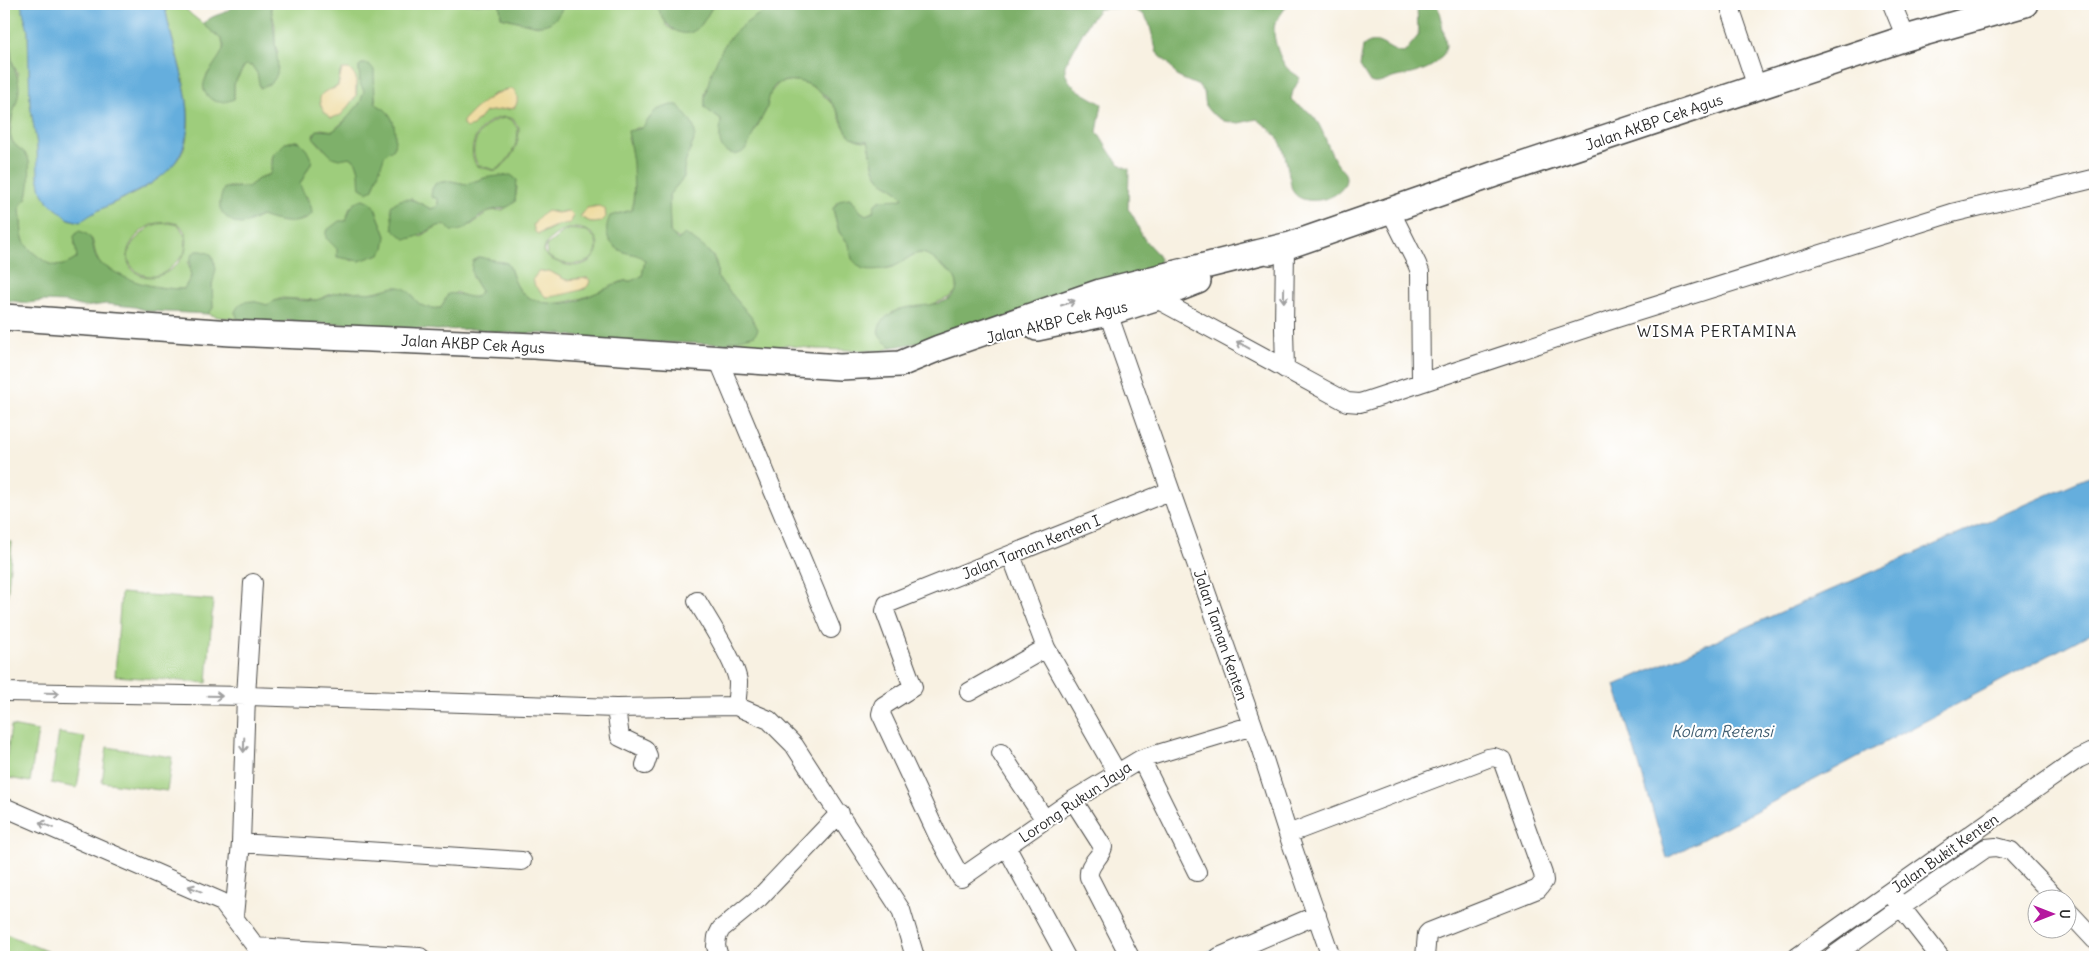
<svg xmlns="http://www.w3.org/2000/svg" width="2099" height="961" viewBox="0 0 2099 961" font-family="Delius,sans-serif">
  <rect width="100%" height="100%" fill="#fff"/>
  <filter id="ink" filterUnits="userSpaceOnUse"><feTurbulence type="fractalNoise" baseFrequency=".02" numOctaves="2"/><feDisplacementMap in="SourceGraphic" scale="10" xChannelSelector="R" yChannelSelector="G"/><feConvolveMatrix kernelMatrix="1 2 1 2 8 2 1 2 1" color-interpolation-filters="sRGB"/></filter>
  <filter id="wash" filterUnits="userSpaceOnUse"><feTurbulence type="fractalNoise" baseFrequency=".0096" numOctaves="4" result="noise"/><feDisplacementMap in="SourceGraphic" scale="20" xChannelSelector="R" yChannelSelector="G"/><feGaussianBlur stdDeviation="1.12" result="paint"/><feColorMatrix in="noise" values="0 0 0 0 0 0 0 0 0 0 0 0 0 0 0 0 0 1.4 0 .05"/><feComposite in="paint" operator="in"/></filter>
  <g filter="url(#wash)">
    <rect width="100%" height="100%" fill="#f8f1e2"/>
    <!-- green -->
    <path fill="#9ecd7b" stroke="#647c53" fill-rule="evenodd" d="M8 4H21L28 30 30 104 37 145 38 176 41 190 48 202 69 219 79 222C104 204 136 197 159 178 166 172 176 163 180 156 204 116 170 46 165 4H183C190 20 221 30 223 45 226 66 197 68 207 94L234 99V84L245 65 252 66 257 73 278 53 275 45V25L270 4H500L501 17 538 26 564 4H659L658 6 667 26 673 30 687 32 701 25 714 4H811L799 10 779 8 758 15 745 24 728 40 705 93V108L721 120V128L755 131 766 110 769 94 779 83C800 77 812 84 827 99 831 103 835 107 837 111 844 127 847 141 868 141 873 153 870 168 880 179 888 188 898 188 904 199L897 200 866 215 860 211 851 198 837 202 833 209 839 232 849 244 852 259 863 269H885L893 267 913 255 920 253 927 254 954 275 957 283 956 291 950 297 928 306 899 309 892 313 878 331 881 338 893 347 882 351 815 349 786 345 776 347 727 344 733 341 751 317 717 277C721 242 688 250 670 232L669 195 684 177 683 168 694 140 651 116 642 128H635L628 139C636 161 635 187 632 210L617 214 625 252 640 255 645 261 642 276C639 278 635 280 631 281 629 282 626 280 624 281 618 282 612 287 606 289 582 299 541 315 520 290 513 282 513 271 507 263L479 257 472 277 481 291 476 297 469 298 456 292 441 308 428 309 421 306 406 290 392 288 369 293 347 291 331 294 317 300 281 298 267 305 251 301 235 312 238 319 218 317 208 314 213 308 212 285 215 262H188L191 276 184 289C161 289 114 282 99 262 95 256 94 245 92 239L74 243 77 250V258C65 267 55 269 42 260 25 247 22 243 21 222 21 217 19 210 20 206 21 202 25 201 26 196 27 182 25 168 25 153 17 148 12 144 10 134L18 74 12 61ZM365 64 374 87 376 104 386 111 393 121 373 189 360 184C359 173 360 163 350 157 332 158 325 152 313 137L314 133 321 129 333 131 354 112 362 99 364 91 360 83 359 67ZM340 72 357 85 356 96 344 111 322 94 338 86ZM507 89 510 109H497L485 112 473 126 464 120 492 95ZM506 117 513 119 519 128C519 146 511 162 495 171L477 166C463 146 483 117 506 117ZM296 141 300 142 312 161 300 184 301 191 309 199 307 219C290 224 277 221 261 216L248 223 228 187H248L261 177 269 175 271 172V159L285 143ZM488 177H496L517 187 515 201 503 210 489 211 471 225H439L420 237 410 198 431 209 438 207V199L432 189 436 183 451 181 466 184ZM595 206 605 209 593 223 580 217 587 209ZM350 207 375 208 386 236 352 261 326 238 346 221ZM551 211 558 213 565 211 574 216 570 223 558 225 542 233ZM169 222 179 224C206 251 156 295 132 269 127 263 126 255 129 247 133 238 144 227 154 224 159 222 164 223 169 222ZM569 228C616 226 600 278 560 263 553 260 548 259 544 252 544 240 559 232 569 228ZM549 271 566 280 588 278 585 289 546 297 535 286Z
      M506 118 512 120 518 129C518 145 510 162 495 170L478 165C465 145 484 119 506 118Z
      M169 223 179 225 186 238 185 253C181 259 175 262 171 267 149 291 110 263 138 237 143 233 147 228 154 225 158 223 164 224 169 223Z
      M570 229 587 231 595 238C606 268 562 270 547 255L546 246 563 232Z
      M4 541 12 542 4 635Z
      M121 593 213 600 207 683 115 676Z
      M11 726 38 731 30 782 4 777Z
      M59 733 85 737 77 788 51 783Z
      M107 747 172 757 167 791 102 782Z
      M4 933 60 957H4Z"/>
    <!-- forest -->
    <path fill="#7eb06b" stroke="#546e4b" d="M4 4H7C12 22 8 42 12 61 15 72 19 77 19 90 18 104 8 120 10 134 11 148 27 149 29 161 30 171 30 190 26 199 24 201 22 203 21 205 19 209 21 215 21 220 22 243 24 246 43 260 55 269 66 266 77 258L74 236 79 231C98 236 90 249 98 261 100 264 105 266 108 268 131 283 157 289 184 289L191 277C188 259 190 243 212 255L216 269 212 285 213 308 208 314 148 311 135 307 106 304 84 307 66 302 43 301 28 303 4 300Z
      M234 4H270C273 17 274 29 275 43 277 60 285 82 260 88L257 73 252 66 245 65 234 84V99C227 102 218 104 211 99 190 84 220 64 224 46L221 39 203 24C216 11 223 18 234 4Z
      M500 4H564C551 38 528 22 501 17Z
      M659 4H714C710 10 706 19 701 25 684 45 662 25 658 6Z
      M811 4H1286C1284 13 1278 16 1275 24 1271 35 1280 61 1288 69 1291 72 1296 74 1300 78L1293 91 1291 99C1297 106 1303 107 1309 112 1325 126 1326 149 1338 165 1341 170 1346 172 1346 178 1346 199 1305 208 1294 193 1290 188 1291 181 1289 175 1283 144 1283 138 1257 119L1239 123 1224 121 1211 113 1206 107 1204 92 1199 86 1178 77 1169 64 1157 53 1149 23 1143 14 1128 7 1099 9 1088 23 1065 65C1063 86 1086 94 1102 104L1097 132C1106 144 1114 165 1129 169L1128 209C1136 217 1137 228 1143 237 1148 246 1156 250 1160 259L1158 266 941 339 893 347C869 336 878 319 898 310 913 303 957 310 957 285 957 276 949 272 943 267 937 263 929 253 921 253 912 253 905 261 897 265 889 269 873 271 863 269 859 267 855 262 852 259L849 244 839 232 833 209C838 201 841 198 851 198L860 211 866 215 873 212 875 204 881 200 903 199C898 188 888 187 880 179 870 168 873 153 868 141 842 141 847 125 836 109 825 91 803 76 782 82 768 86 770 100 766 110 763 117 758 123 755 130 750 140 746 159 730 153 715 149 721 131 721 120L705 108C703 90 717 55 728 40 736 30 758 12 771 9 788 5 792 14 811 4Z
      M1417 4H1437C1439 11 1446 40 1446 46 1443 68 1414 74 1396 77 1388 79 1378 86 1370 82L1360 66 1363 46C1379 33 1387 52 1404 53L1418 36Z
      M361 64H369L374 70 375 101C377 106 380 106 384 109 396 118 396 134 394 148L385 154 373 189 367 192 360 188C358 176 362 164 350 157L339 159 332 157 313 137 317 130 333 131 343 123 360 103 364 91 360 83 359 67Z
      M671 105H678C683 112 691 120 694 128 699 140 682 157 684 177L669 195 670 232 678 240 685 234C701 245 720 255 717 277L751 317 758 329 755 335 729 342 727 344 601 341 562 334 504 333 475 329 437 330 354 324 303 323 289 320 283 323H267L238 319 235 312C241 297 254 301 267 305 286 293 296 303 316 300 324 299 332 293 341 292 353 290 364 294 376 292 383 291 391 286 399 287 417 289 410 311 441 308L448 294C459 292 466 298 476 297L481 291C474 280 469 274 473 261L479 257 507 263C512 270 512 277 516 284 526 305 557 306 577 301L624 281H631L642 276 645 261C638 253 632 255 624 252 607 245 603 231 610 216L632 210 634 194 633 163 628 131 642 128 656 110Z
      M296 141C305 143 308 153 312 161L300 184C303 196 312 201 312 214 297 227 278 222 261 216 255 218 249 223 242 224 234 224 223 217 220 208 219 201 222 194 224 188L248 187 261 177 269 175 271 172 273 155 285 143Z
      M511 175 517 180 515 202C504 211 500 207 489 211 475 217 468 233 451 231L446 225C432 224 422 239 405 239L393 229 391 206C405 193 416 201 431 209L438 206V199L431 197 432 189 436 183 451 181 466 184 488 177Z
      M363 199 370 202 375 208 386 236 384 249 380 254 359 261 337 257V249L326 238V231L339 221H346C350 210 350 203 363 199Z"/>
    <!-- sand -->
    <path fill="#eeda9e" stroke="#8c8264" d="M342 69H349L356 77V96L341 115 331 118C324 114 315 100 323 93 327 89 334 90 338 86Z
      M509 89H513C518 94 519 102 514 108L485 112 473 126 466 128 463 125V121C475 108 491 93 509 89Z
      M599 206 605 209 606 217 601 222 593 223 580 217 587 208Z
      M547 211 557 213 569 211 574 216 570 223 558 225 538 234 535 232 533 225 540 216Z
      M549 271 566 280 588 278 590 281 588 286C583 291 554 297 546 297L535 286 533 279 538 272Z"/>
    <!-- water -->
    <path fill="#65aedd" stroke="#486c84" d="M21 4H165C171 59 217 136 159 178 135 196 104 204 80 222L69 219 48 202 41 190 38 176 37 145 30 104 28 30Z
      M2095 474V631L1667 858 1615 685Z"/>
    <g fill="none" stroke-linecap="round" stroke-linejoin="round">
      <!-- stream -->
      <path stroke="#65aedd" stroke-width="5" d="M1201 957 1218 950"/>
    </g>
  </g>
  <g filter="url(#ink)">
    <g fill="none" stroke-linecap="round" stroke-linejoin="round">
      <!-- minor casing -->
      <g stroke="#4a4946" stroke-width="20">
        <path id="minor" d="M1729 4 1757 87
          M1892 4 1906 38
          M1391 212 1417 264 1420 272 1421 383
          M1285 246 1284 329 1285 369
          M1155 298 1347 402 1360 403 1614 319 1952 213 2093 179
          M1108 313 1253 725 1288 834 1331 957
          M718 359 831 629
          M1170 491 887 604 885 611 913 687 883 706 881 714 938 836 961 878 1073 800 1141 759 1253 725
          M1011 555 1046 648 1117 773
          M697 601C708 620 736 662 738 682 738 690 737 698 736 706
          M4 692 246 696 616 708 736 706 769 720 794 745 901 910 915 957
          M969 692 1046 648
          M616 708 620 737 645 749 648 756 645 765
          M1001 753 1045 820
          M1141 759 1197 872
          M1073 800 1103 847C1101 858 1087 864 1089 877L1130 957
          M4 807 222 902 256 947 257 957
          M1288 834 1488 758 1494 757 1502 760 1543 874 1544 881 1538 889 1429 932 1427 934 1425 957
          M241 843 522 861
          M1007 848 1066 957
          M2066 909 2095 940
          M234 916 241 843 246 696 253 583
          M256 947 420 957
          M719 957 716 946 717 937 721 929 759 898 840 813
          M1219 957 1317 915
          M1797 957 2078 759 2095 751
          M1832 957 1901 907 1895 899
          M1940 957 1901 907 1986 848 1996 847 2011 851 2056 898"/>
      </g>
      <!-- secondary casing -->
      <g stroke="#4a4946" stroke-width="28">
        <path id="secondary" d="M1270 252 1495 174 1906 38 2025 4
          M4 317 231 333 534 346 840 367 900 364 939 348 1100 292 1285 246
          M1037 328 1108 313 1155 298 1198 281"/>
      </g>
      <!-- minor -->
      <use href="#minor" stroke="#fff" stroke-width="18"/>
      <!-- secondary -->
      <use href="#secondary" stroke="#fff" stroke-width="25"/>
    </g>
    <!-- one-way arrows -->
    <defs><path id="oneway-shaft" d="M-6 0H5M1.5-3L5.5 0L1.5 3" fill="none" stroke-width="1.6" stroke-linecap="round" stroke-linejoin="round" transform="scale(1.25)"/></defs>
    <g stroke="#a0a0a0">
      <use href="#oneway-shaft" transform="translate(1284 295) rotate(91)"/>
      <use href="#oneway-shaft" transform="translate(1068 303) rotate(-19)"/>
      <use href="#oneway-shaft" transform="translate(1243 345) rotate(-151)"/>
      <use href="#oneway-shaft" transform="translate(52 693) rotate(1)"/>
      <use href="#oneway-shaft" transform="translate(215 696) rotate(1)"/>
      <use href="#oneway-shaft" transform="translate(244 745) rotate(92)"/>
      <use href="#oneway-shaft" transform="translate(46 825) rotate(-157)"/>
      <use href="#oneway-shaft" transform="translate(195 889) rotate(-157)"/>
    </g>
  </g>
  <g text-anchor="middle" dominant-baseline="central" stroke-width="4" stroke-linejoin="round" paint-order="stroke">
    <!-- street labels -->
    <g font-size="15" fill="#2b2b2b" stroke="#fff">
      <text transform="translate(1654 122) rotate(-19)">Jalan AKBP Cek Agus</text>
      <text transform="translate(1057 322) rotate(-13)">Jalan AKBP Cek Agus</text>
      <text transform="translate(473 344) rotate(3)">Jalan AKBP Cek Agus</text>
      <text transform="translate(1031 547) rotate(-22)">Jalan Taman Kenten I</text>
      <text transform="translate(1221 635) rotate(71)">Jalan Taman Kenten</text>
      <text transform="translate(1075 802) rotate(-34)">Lorong Rukun Jaya</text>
      <text transform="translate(1945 853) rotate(-35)">Jalan Bukit Kenten</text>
    </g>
    <!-- neighbourhood labels -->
    <g font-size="16" letter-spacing="1" fill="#2b2b2b" stroke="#fff">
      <text x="1717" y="331">WISMA PERTAMINA</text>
    </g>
    <!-- water labels -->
    <g font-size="16" font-style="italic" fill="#425f72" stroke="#fff">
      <text x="1722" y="731">Kolam Retensi</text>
    </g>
  </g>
  <!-- margin -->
  <rect width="2099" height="961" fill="none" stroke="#fff" stroke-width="20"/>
  <!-- north arrow -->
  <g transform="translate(2052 914) rotate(90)"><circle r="24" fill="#ffffff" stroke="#aaaaaa"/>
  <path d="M0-4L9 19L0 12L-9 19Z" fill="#b5179e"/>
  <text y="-8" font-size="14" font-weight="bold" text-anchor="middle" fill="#2b2b2b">U</text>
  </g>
</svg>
